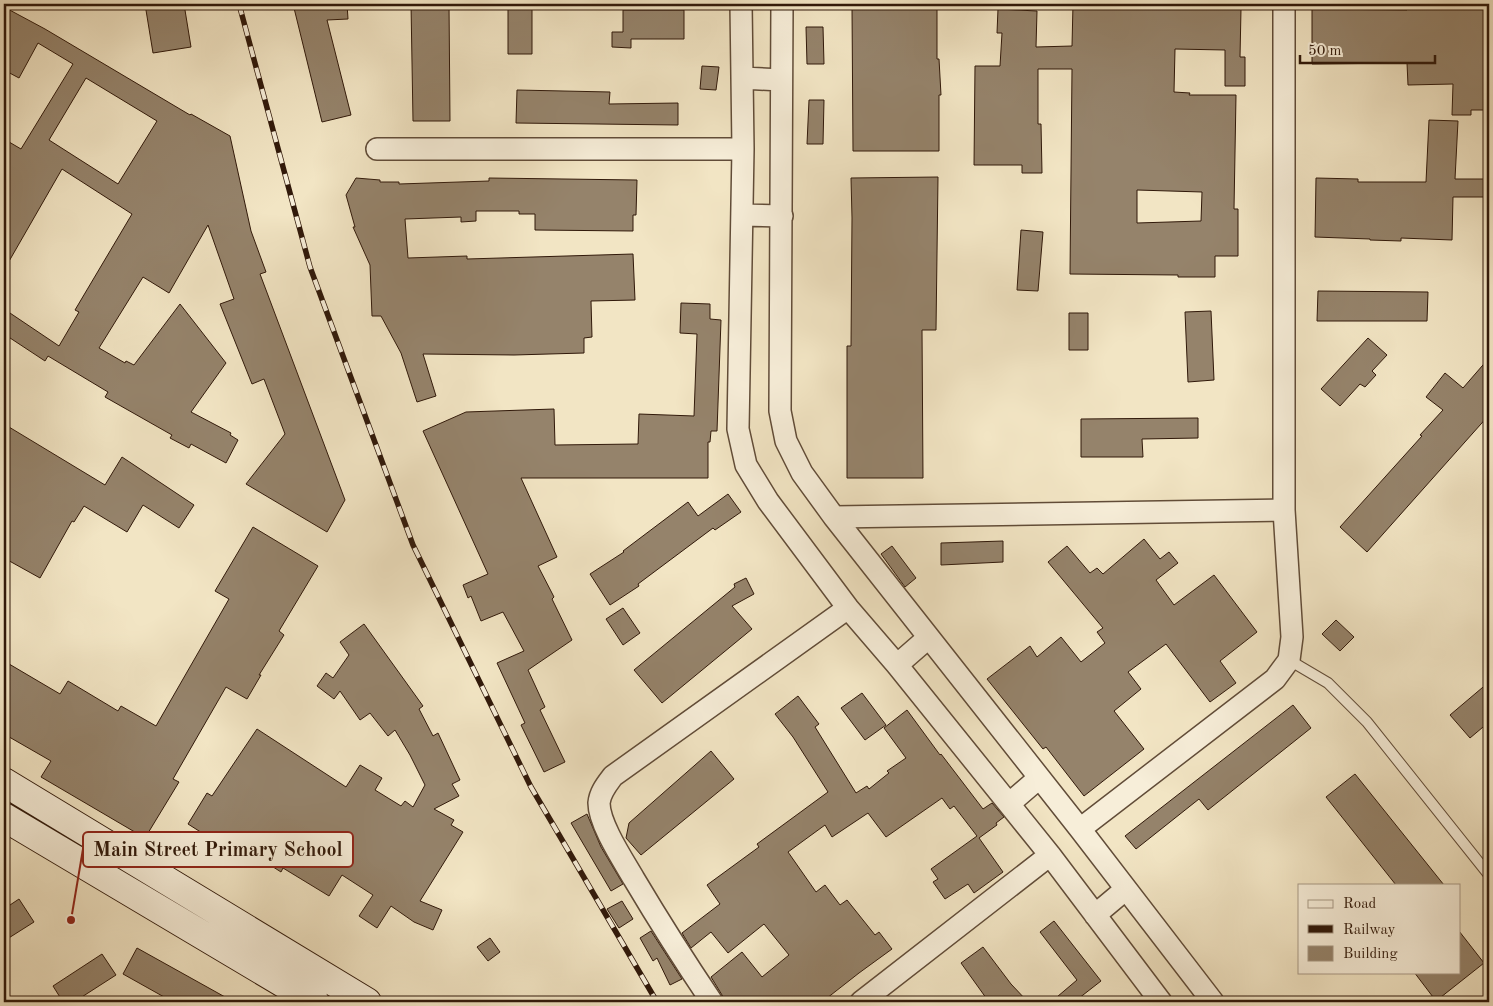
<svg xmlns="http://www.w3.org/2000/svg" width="1493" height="1006" viewBox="0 0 1493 1006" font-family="'Old Standard TT',serif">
  <rect width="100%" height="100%" fill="#f2e5c4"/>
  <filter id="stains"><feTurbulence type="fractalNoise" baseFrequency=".004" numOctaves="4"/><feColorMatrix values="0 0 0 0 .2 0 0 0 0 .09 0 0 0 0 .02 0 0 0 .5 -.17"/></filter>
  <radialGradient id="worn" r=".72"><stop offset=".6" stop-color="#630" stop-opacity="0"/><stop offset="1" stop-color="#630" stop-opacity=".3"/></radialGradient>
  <!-- building -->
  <path fill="#95836b" stroke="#31190a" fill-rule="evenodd" d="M145 4H184L191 47 153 53Z
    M311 4H347L348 19 327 20 351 115 322 122 294 8Z
    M411 4H449L450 121H413Z
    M1073 4H1221L1220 8 1241 9 1240 57H1245V86H1225V50L1175 49 1174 92 1190 93 1189 95H1236L1234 209H1238V256H1215V277H1178V275L1070 274 1072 69H1038V124H1041L1042 173H1022V165H974L975 66H1000L1002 33H997L998 9 1037 11 1036 47 1072 46ZM1137 190 1202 192 1201 221 1137 223Z
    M1407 4H1489V110H1471V115H1452L1453 84 1408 85 1407 63 1312 64V9L1407 10Z
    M508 5H532V54H508Z
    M4 7 45 29 190 115 191 114 230 136 251 231 266 272 260 274 345 500 327 532 246 484 285 434 264 379 252 384 220 304 234 299 208 225 169 293 143 277 99 348 125 363 126 361 134 365 180 304 226 363 191 412 231 433 230 435 238 440 226 463 191 444 189 448 170 438 172 435 105 397 108 392 48 356 45 361 4 334V309L59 346 79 312 75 310 132 214 62 169 4 270V139L21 149 73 64 38 43 19 78 4 70ZM86 78 157 121 118 184 49 140Z
    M937 7V59H939L941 95H939V151H853L852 8Z
    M623 10H684V39H631V48L612 47V32H623Z
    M806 27H823L824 64H807Z
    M702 66 719 67 716 90 700 89Z
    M517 90 610 92 609 104 678 103V125L516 123Z
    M809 100H824L823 144H807Z
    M1429 120 1458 121 1455 179H1489V197H1453L1452 240 1401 238V241L1370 240V239L1315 237 1316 178 1358 179V182H1426Z
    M938 177 936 330H922L923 478H847V346H851L852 218 851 178Z
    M356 178 380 180V182H399V184L489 181V178L637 180 636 215H633V231L535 230V214H519V211H476V221L461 222V217L405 219 408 258 467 256V259L633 254 635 300 591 301 592 337 584 338V353L514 355 423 354 436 396 417 402 401 353 381 316H372L370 265 353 227H355L346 195Z
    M1021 230 1043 232 1038 291 1017 290Z
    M1318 291 1428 292 1427 321H1317Z
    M681 303 710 304V319L721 320 717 431H711L710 442H708V478H521L557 557 538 566 554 597 552 599 572 640 528 670 545 707 540 710 565 762 544 772 521 725 525 723 497 663 524 651 503 612 481 621 471 596 468 598 463 585 488 574 423 431 466 412 554 409 555 445 638 444 639 414 694 416 697 334 680 333Z
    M1211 311 1214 380 1188 382 1185 312Z
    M1069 313H1088V350H1069Z
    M1368 338 1387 355 1372 371 1376 375 1365 387 1360 384 1340 406 1321 389Z
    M1489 358V415L1367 552 1340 527 1422 436 1420 435 1443 410 1426 397 1445 373 1463 388Z
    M1198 418V438L1142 439 1143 457H1081V419Z
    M4 424 105 485 122 457 194 505 179 528 143 505 127 532 84 506 74 522 72 521 40 578 4 558Z
    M728 494 741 512 715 530 713 528 638 584 639 586 610 605 590 574 624 552 623 551 688 502 698 516Z
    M253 527 318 566 279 631 284 635 259 675H261L247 699 226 687 173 779 179 782 145 838 41 777 51 761 4 734V661L60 694 68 681 118 711 121 706 156 726 229 599 215 591Z
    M1144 539 1160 559 1169 552 1178 563 1156 580 1174 605 1214 575 1257 632 1220 661 1236 683 1210 702 1166 644 1128 672 1141 689 1114 711 1144 749 1084 796 1046 747 1043 749 987 679 1030 646 1037 657 1061 637 1081 662 1105 643 1097 632 1103 628 1048 562 1067 546 1090 573 1097 568 1103 574Z
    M1003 541V562L941 565V543Z
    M892 546 916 578 905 587 881 554Z
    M746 578 754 594 732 606 752 629 662 703 634 670 735 587 734 584Z
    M623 608 640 633 623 645 606 619Z
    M1336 620 1354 637 1340 651 1322 634Z
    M364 624 423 706 419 709 433 736 438 733 460 780 452 784 459 796 434 809 454 820 451 825 463 832 420 901 442 910 433 930 414 922 391 906 377 928 359 916 373 895 342 875 329 896 283 868 281 872 245 849 240 857 188 824 207 793 212 796 257 729 346 787 360 765 382 778 375 790 401 806 405 801 413 807 425 785 410 755 395 730 388 736 370 713 360 720 340 691 334 699 317 686 326 673 333 678 349 655 340 642Z
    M1489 682V722L1470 738 1450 715Z
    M862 693 886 725 865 740 841 708Z
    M798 696 819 724 815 727 856 793 867 786 869 789 889 773 887 771 906 758 884 728 907 710 940 755 941 754 983 809 992 803 1004 817 996 823 997 825 979 838 1003 872 974 893 968 884 945 899 933 882 938 879 931 869 977 836 954 806 950 809 942 798 886 837 868 813 832 837 825 825 788 852 816 892 825 885 840 905 847 900 875 935 879 932 892 949 859 973 822 1002H725L722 995 711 977 742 952 762 977 789 955 764 924 728 953 711 932 691 948 682 933 720 904 707 885 759 847 757 844 828 792 793 737 775 714Z
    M1293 705 1311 728 1208 810 1199 799 1136 849 1125 836Z
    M711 751 734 779 641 855 626 838 629 823Z
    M1355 774 1444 885H1396L1326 797Z
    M587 814 601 847 623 884 611 891 571 823Z
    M19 899 34 922 4 941V909Z
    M622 901 633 919 619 928 607 909Z
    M1054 921 1101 981 1074 1002H1051L1077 980 1040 932Z
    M651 931 682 979 670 985 657 958 653 961 640 938Z
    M1459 931 1484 963 1436 1001 1414 972H1459Z
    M490 938 500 952 488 961 477 947Z
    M983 947 1011 984 1028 1002H989L961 963Z
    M137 948 234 1002H173L123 974Z
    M102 954 116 975 74 1002H63L53 986Z"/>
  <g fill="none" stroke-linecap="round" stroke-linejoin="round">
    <!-- lane casing -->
    <g stroke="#614c38" stroke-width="12">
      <path id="lane" d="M1289 660 1328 683 1367 722 1489 875"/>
    </g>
    <!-- street casing -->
    <g stroke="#614c38" stroke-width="24">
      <path id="street" d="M741 4 743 149 738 429 746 465 768 501 848 608 897 665 1050 855 1161 1002
        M782 4 780 411 786 441 802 473 834 517 1080 829 1213 1002
        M742 78 781 80
        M377 149H743
        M742 215 782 216
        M834 517 1284 510
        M897 665 928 638
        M1010 803 1039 778
        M1080 829 1275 679 1289 660 1292 637 1284 510V4
        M1095 915 1126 889
        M712 1002C685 962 659 921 634 879 623 860 599 824 599 803 600 792 607 784 613 776L848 608
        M861 1002 1050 855"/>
    </g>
    <!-- secondary casing -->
    <g stroke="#31190a" stroke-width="30">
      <path id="secondary" d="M4 782 367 1002
        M4 817 315 1002"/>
    </g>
    <!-- lane -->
    <use href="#lane" stroke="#f7eed9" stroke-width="10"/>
    <!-- street -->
    <use href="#street" stroke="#f7eed9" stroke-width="21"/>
    <!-- secondary -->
    <use href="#secondary" stroke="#f7eed9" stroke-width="28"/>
    <!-- rail casing -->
    <g stroke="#31190a" stroke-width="5.5">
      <path id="rail" d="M239 4 310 267 413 545 531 787 657 1002"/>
    </g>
    <!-- rail -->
    <use href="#rail" stroke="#f7eed9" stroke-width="4" stroke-dasharray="11" stroke-linecap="butt"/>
  </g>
  <!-- callouts -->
  <path fill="none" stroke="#8f2418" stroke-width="2" d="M71 920L83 849"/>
  <circle fill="#8f2418" stroke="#f7eed9" stroke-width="2" cx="71" cy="920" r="5"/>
  <rect fill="#f7eed9" stroke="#8f2418" stroke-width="2" x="83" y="832" width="270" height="35" rx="5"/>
  <g font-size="20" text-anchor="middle" font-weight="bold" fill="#31190a">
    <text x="218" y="856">Main Street Primary School</text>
  </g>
  <!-- margin -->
  <rect width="1493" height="1006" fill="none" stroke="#f2e5c4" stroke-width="20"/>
  <rect x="5" y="5" width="1483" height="996" fill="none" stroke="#31190a" stroke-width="2.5"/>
  <rect x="10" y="10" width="1473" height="986" fill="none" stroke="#31190a"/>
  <!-- legend -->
  <rect x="1298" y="884" width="162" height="90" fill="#f7eed9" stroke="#a89986"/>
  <rect x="1308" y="900" width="25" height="8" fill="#f7eed9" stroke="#a89986"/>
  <text x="1343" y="908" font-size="15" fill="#31190a">Road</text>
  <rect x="1308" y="925" width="25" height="8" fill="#31190a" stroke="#a89986"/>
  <text x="1343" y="934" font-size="15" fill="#31190a">Railway</text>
  <rect x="1308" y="946" width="25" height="15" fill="#95836b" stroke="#a89986"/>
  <text x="1343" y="958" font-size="15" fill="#31190a">Building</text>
  <!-- scale -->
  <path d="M1300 55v8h135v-8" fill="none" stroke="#31190a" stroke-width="2.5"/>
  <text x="1308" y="55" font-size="15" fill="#31190a" stroke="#f7eed9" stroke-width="4" paint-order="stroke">50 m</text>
  <rect width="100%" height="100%" filter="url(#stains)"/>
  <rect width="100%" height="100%" fill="url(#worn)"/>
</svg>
